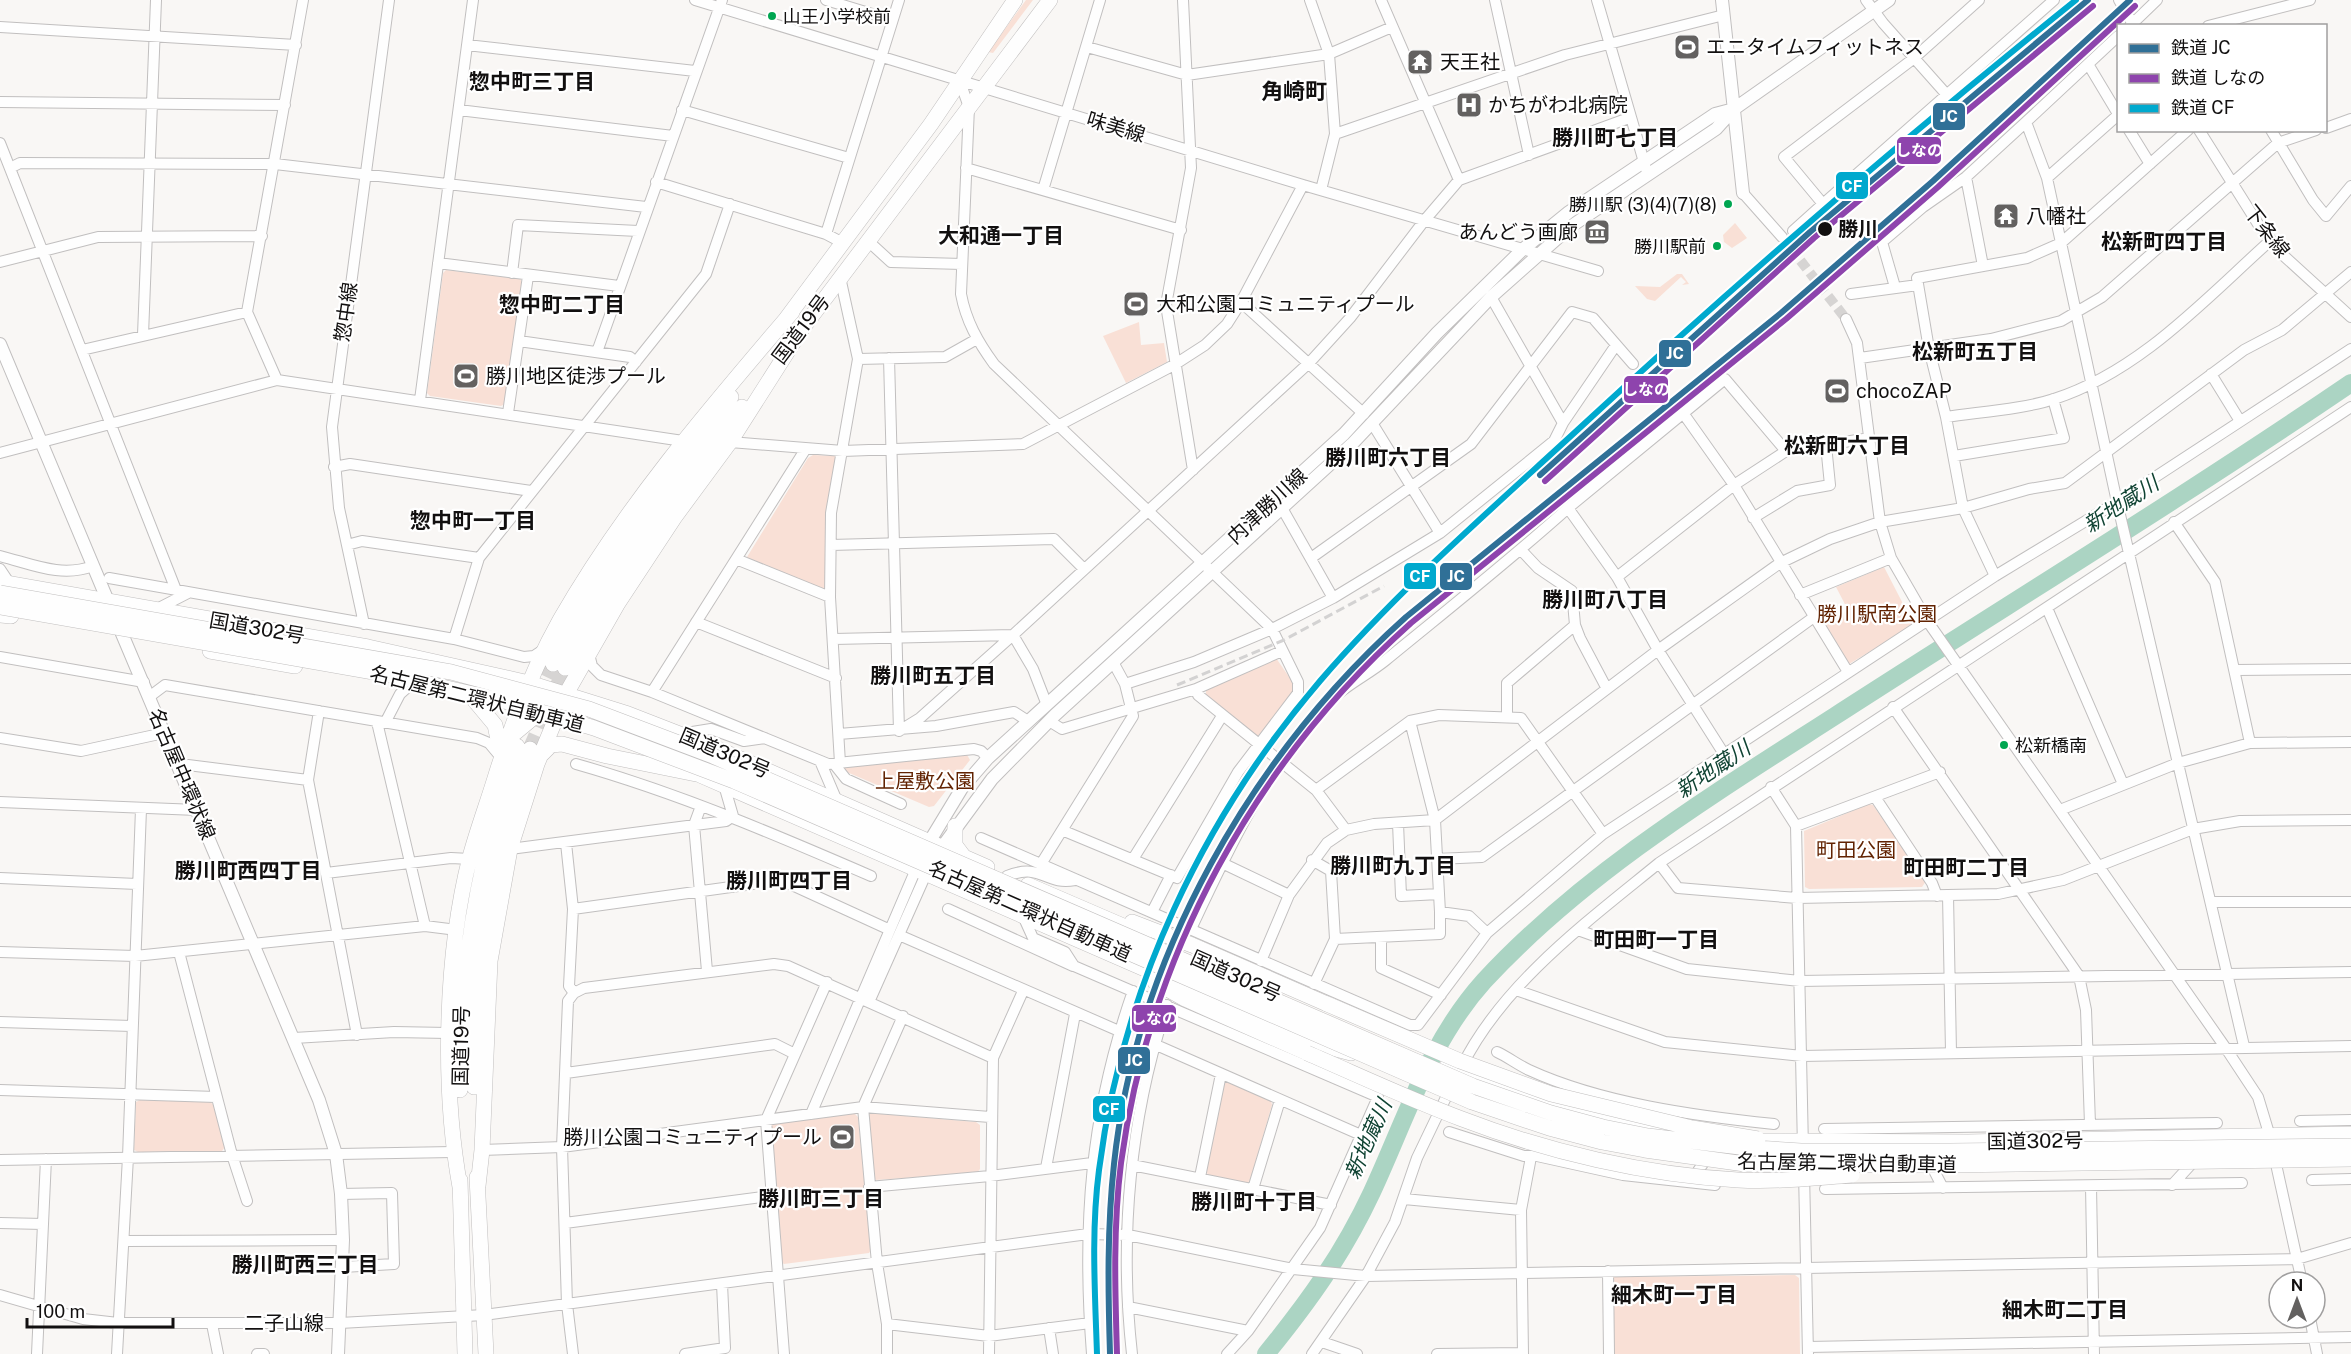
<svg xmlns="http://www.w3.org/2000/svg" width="2351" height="1354" viewBox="0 0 2351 1354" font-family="'Public Sans','Noto Sans JP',sans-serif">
  <rect width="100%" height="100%" fill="#f9f7f5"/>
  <!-- green -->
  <path fill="#f9e0d6" d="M1026 0H1033L993 53 988 52Z
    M1735 223 1747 238 1732 248 1724 242 1723 235Z
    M446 270 520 279 522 282 505 404 501 406 430 396 427 393 443 273Z
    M1677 274H1682L1689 284 1682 285 1686 282 1681 277 1655 301 1647 299 1635 286 1660 287Z
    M1139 322 1141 345 1164 343 1167 362 1126 383 1103 336Z
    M813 455 835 456 838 460 827 588 824 591 748 560 747 557 808 458Z
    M1884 567 1914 625 1849 664 1824 625 1848 610 1836 587Z
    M1276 658 1294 684V693L1257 737 1206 695V688Z
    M966 753 970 760 934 806 929 807 842 770 843 765Z
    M1869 804 1873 805 1926 881 1922 887 1809 889 1805 887 1804 831Z
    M1226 1081 1271 1101 1272 1105 1250 1181 1246 1183 1208 1175 1206 1171 1222 1083Z
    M140 1100 210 1102 214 1105 225 1147 222 1151 138 1152 134 1150 136 1102Z
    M854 1113 858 1117 871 1250 869 1253 784 1264 780 1261 770 1127 776 1121Z
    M870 1113 976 1122 980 1125V1169L977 1173 876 1180 872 1176 867 1116Z
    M1795 1275 1799 1278 1800 1354H1613V1277Z"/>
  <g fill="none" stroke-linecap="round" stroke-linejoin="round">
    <!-- river -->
    <path stroke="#abd4c3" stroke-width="18" d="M1266 1354C1309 1301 1343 1254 1372 1192 1406 1119 1429 1042 1484 981 1584 873 1712 795 1835 716 2007 605 2182 498 2351 383"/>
    <!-- minor-tunnel -->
    <path stroke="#d6d4d3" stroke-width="10" stroke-dasharray="10 5" stroke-linecap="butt" d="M1782 237 1846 319"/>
    <!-- highway-tunnel -->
    <path stroke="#d6d4d3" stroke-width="15" stroke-dasharray="15 8" stroke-linecap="butt" d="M537 698 553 664
      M530 749 565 668"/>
    <!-- minor casing -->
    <g stroke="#c1bfbf" stroke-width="12">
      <path id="minor" d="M695 0 1303 185 1598 271
        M826 0 892 20
        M1183 0 1191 168 1166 305 1193 470
        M1310 0 1329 54 1335 134
        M1381 0 1459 180
        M1495 0 1529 155
        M1597 0 1646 169
        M1866 0 1883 23 1947 95
        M1979 0 1913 59 1784 157 1823 204 2054 0
        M2119 0 2134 26
        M2130 26 2157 0
        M2208 26 2310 0
        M0 27 296 45
        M2118 36 2026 122 2047 178 2117 502 2244 1046
        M467 45 695 71
        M1087 47 1187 75 1329 54 1392 27
        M2088 64 2118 114
        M959 79 969 107 961 294C966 321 978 342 994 364L1272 629 1298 682V693L1238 772 1177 878 1064 831
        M0 102 285 105
        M459 110 673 136
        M682 110 849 158
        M2326 128 2351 119
        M2129 130 2150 164
        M2188 130 2061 243 2027 258 1917 278 1929 349 1946 417C1979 412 2024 409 2054 399 2141 371 2206 298 2271 240
        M2199 130 2258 224 2284 256 2351 317
        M2271 130 2313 200 2326 216 2351 186
        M0 143 176 590
        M10 168 20 163 275 164 646 207
        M966 168 1181 230
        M1966 177 1983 266
        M2047 178 2118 115
        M656 182 826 234 843 243
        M1043 190 1100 0
        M1321 190 1335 134 1565 55 1724 15
        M1743 193 1782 237
        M1793 231 1823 204
        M826 234 899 0
        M868 241 891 262 962 264
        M0 262 98 237 262 236
        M438 263 619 286
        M512 273 518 225 638 231
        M1895 287 1882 242 1923 207 1966 177 2026 122
        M1851 294 1918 285
        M1491 297 1563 423
        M1241 302 1364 414
        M1846 319 1857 343 1880 522 1891 558 1928 622 2225 1047 2258 1097 2271 1140
        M143 335 156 0
        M519 341 630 357 636 362
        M82 350 247 312
        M597 352 722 0
        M889 358 899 731
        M1860 358 1991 339 2061 321 2102 297 2278 143 2316 130
        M858 359 945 357 977 339
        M2211 374 2240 421
        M277 380 247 312 303 0
        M420 400 473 0
        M508 413 528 276
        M1683 413 1734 485 1848 672
        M1946 417 1963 508 1995 576
        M1372 423 1440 533
        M730 442 843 451 1023 444 1174 365 1205 345 1227 324 1241 302 1303 185
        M0 453 277 380 683 441
        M1954 456 2064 438 2053 399
        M334 467 350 464 531 491
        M1282 508 1333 598
        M1568 508 1725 379 1786 451
        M1753 518 1797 491 1830 485 1826 445
        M2174 522 2215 582 2250 743
        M347 545 362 541 479 558
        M831 545 1054 539 1084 569
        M1521 550 1538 568 1572 591 1575 625 1580 638 1607 689
        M0 556C32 564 61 578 93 566
        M1311 558 1471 444 1572 312 1593 318 1633 364
        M736 559 830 597
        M0 569 10 584
        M1617 577 1734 485 1786 451 1870 438
        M109 578 454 639 524 657 534 656 543 650
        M1800 595 1891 558
        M2047 608 2123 784
        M155 610 188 593
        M696 622 836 678
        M364 624 339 508 332 427 389 0
        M454 639 479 558 706 274 730 204
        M834 639 1013 635 1033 669 1047 705
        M1282 651 1196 689 1198 695 1316 790 1346 830
        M589 654 592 666 601 675 652 692 828 764 974 749 981 751 988 758
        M0 657 144 682
        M2236 670 2351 669
        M1125 684 1194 662 1272 629 1333 598 1440 533 1554 441 1563 423 1616 345
        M652 692 805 450
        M149 697 165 685 477 738 489 743 499 755
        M1893 707 2079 976 2086 1010 2090 1124
        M1507 717V683L1575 625
        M1049 721 1062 729 1196 689
        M1410 721 1435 820 1440 912 1469 916 1487 933
        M377 722 425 926
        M385 723 400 694 409 686
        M899 731 920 718 1013 635 1310 362 1350 318 1424 221 1459 180 1629 118
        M680 734 711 729 744 741 765 738
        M839 734 936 726 1014 712 1028 721
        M0 738 81 751 164 733
        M820 761 837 801
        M840 763 830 597 831 513 858 359 840 277
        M576 764C678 793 774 834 871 876
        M834 764 846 779 901 804
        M179 768 188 765 308 780 319 711
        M308 780 357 1035
        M1771 787 1796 826 1803 1148
        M1316 790 1410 721 1439 715 1521 718 1603 834
        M1875 797 1932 883 1937 896
        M0 802 197 810
        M701 806 694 825 707 971
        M2060 810 2178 763 2250 743 2351 742
        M1398 823 1401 896 1439 894
        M1796 826 1940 772
        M981 838 1410 1025H1418L1487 933 1603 834 1995 576 2117 502 2351 349
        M566 843 573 909 569 986 574 993
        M510 849 726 821 733 816 724 785
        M1133 859 1222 716
        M1437 859 1482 857 1814 617
        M1312 860 1331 871 1335 939 1314 984
        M1222 863 1289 895
        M1659 863 1678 888 1797 898 1998 894 2063 880 2193 829 2240 821 2351 820
        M1041 864 1133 716 1125 684 1113 662
        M326 873 451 858 470 859
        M1007 876C1042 862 1045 886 1075 880
        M0 878 137 884
        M1948 895 1951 1052
        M2211 902H2351
        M573 909 781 880 888 929
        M948 909 1073 966
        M1152 912 1171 875
        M1023 916 1033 938 1065 952 1074 966 1378 1097 1320 1228 1248 1331 1227 1354
        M1191 929C1226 854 1270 759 1331 700 1346 685 1369 674 1386 660 1447 610 1509 561 1568 508L1617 577 1658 650 1724 754
        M1578 930 1687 969 1800 981 2351 972
        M899 935 1119 1031
        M1381 938V968L1441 995
        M1335 939 1440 934V912
        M0 952 135 956 425 926 457 930
        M179 952 232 1155 247 1201
        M1261 961 1289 895 1327 843 1346 830 1374 824 1435 820 1658 650 1780 563 1830 539 1880 522 1963 508 2029 489 2065 483 2244 350 2282 330 2351 272
        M1516 990 1665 1042 1802 1056 2351 1046
        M869 1002 926 874
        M0 1022 132 1026
        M294 1038 394 1032 448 1033
        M1154 1044 1361 1135
        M1497 1052C1508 1057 1518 1065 1529 1070 1601 1103 1695 1116 1774 1124
        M993 1058 1023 991
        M1461 1068C1502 984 1588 921 1659 863L2351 407
        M566 1073 775 1044 795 1054
        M0 1090 216 1097
        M811 1114 916 869
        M2300 1121 2351 1120
        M1824 1129 2217 1123
        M1449 1132 1524 1156H1537L1623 1175 1715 1185
        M482 1150 562 1147 863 1107 990 1117
        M2274 1155 2302 1282
        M0 1160 453 1152
        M1929 1161 1943 1188
        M1132 1165 1331 1205
        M1046 1168 1075 1014
        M1804 1173 1808 1354
        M1200 1177 1221 1074
        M2312 1180 2351 1179
        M1691 1181 1720 1139
        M2172 1185 2196 1159
        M2091 1186 2094 1354
        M869 1187 990 1176 1092 1163
        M1253 1189 1280 1100
        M1825 1189 2242 1183
        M341 1194 392 1193 394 1264 343 1267
        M1404 1199 1521 1210
        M0 1223 43 1224
        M565 1223 770 1196
        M124 1241 343 1240
        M1608 1271 1609 1354
        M0 1295 83 1319 118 1323H340L484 1315 1088 1234 1128 1235 1293 1269 1366 1276 2297 1259 2351 1243
        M1128 1307 1248 1331
        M2310 1318 2317 1354
        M212 1324 218 1354
        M887 1324 989 1336 1090 1323
        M1049 1328 1053 1354
        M1322 1342 1357 1354
        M1808 1347 2351 1337
        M37 1354 46 1159
        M117 1354 128 1157 141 809
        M257 1354H264
        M573 1354 567 1304 562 1147 568 1001 574 993 584 988 774 964 788 966 993 1058 989 1354
        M685 1354 725 1348 722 1284
        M784 1354 766 1120 827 982
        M887 1354V1324L877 1263 863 1107 903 1016
        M1092 1354C1082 1224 1090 1114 1133 991
        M1132 1354C1119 1237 1130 1116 1167 1005
        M1312 1354 1366 1276 1395 1222 1417 1158 1451 1087
        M1437 1354 1523 1353
        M1523 1354 1521 1210 1531 1157"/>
    </g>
    <!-- major casing -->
    <g stroke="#c1bfbf" stroke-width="14">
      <path id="major" d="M1722 0 1743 193
        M0 344 110 606
        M117 622 319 1100 336 1154 341 1194 343 1240 338 1354
        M925 849 962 788 988 758 1344 434 1437 333 1522 250 1569 212 1715 114 1734 109
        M937 854 992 779 1055 715 1352 444 1491 297 1570 227 1716 129 1734 109 1889 0"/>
    </g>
    <!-- highway casing -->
    <g stroke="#c1bfbf" stroke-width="16">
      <path id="highway" d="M786 319 931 124 1015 0
        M802 329 1050 0
        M0 582 368 647 529 683 628 714 718 749 987 867
        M0 615 11 616
        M210 651 295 666
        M553 664C602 568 668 485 731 397
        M565 668C613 574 678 491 742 407
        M475 701 495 725 501 754
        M510 737 534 717 549 710
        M542 754 551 745 562 744 607 756 696 774
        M700 775 1317 1044 1351 1053
        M955 826V845L964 857
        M1028 885 1144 935
        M1132 922 1192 945 1327 1004
        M1155 982 1185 999 1307 1053
        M1447 1066C1526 1101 1609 1121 1694 1135
        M474 1087C471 971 491 859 530 749
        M460 1090C459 970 478 858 517 746
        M1754 1141 1968 1142 2351 1134
        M477 1177 486 1354
        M460 1180 465 1354
        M478 1186 482 1150 490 961 510 849 537 764 566 694 618 603 674 518 730 442 807 321
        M460 1187C442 1088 445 955 470 857 477 831 487 804 495 778 512 723 532 670 560 620 624 508 709 409 792 312"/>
    </g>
    <!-- minor -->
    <use href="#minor" stroke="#fefefe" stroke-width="10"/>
    <!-- major -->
    <use href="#major" stroke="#fefefe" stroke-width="12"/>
    <!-- highway -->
    <use href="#highway" stroke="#fefefe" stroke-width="15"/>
    <!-- rail -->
    <path stroke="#d3d2d2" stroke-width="3" stroke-dasharray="9 4.5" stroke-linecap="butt" d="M1177 685 1284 640 1384 586"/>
    <!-- highway-bridge casing -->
    <g stroke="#c1bfbf" stroke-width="16" stroke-linecap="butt">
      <path id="highway-bridge" d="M0 593 451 672 589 709 713 756 1473 1086 1551 1113 1603 1127 1648 1136 1740 1147 1801 1151H1950L2351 1146
        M0 607 385 674 508 702 594 728 734 781 1472 1102 1549 1128 1602 1142 1645 1150 1745 1164 1950 1165 2351 1159
        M1327 1004 1460 1061 1551 1094 1692 1128 1758 1139
        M1307 1053C1358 1075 1409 1099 1462 1119 1548 1152 1646 1175 1738 1180 1776 1182 1814 1178 1852 1175"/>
    </g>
    <!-- highway-bridge -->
    <use href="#highway-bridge" stroke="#fefefe" stroke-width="15"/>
    <!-- rail-1 casing -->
    <g stroke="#fff" stroke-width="10">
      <path id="rail-1" d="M1540 475 1810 232 2088 0
        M1110 1354C1108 1290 1107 1228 1114 1164 1136 957 1252 755 1406 617L1781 313 1933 181 2130 0"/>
    </g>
    <!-- rail-2 casing -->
    <g stroke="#fff" stroke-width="10">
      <path id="rail-2" d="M1545 481 1814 238 2093 6
        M1117 1354C1115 1290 1113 1227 1121 1163 1149 955 1255 762 1411 623L1786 319 1938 187 2135 6"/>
    </g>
    <!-- rail-3 casing -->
    <g stroke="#fff" stroke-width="10">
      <path id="rail-3" d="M1097 1354C1095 1293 1091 1231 1099 1170 1122 989 1202 819 1320 681 1400 588 1494 507 1584 424 1743 277 1907 136 2076 0"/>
    </g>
    <!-- rail-1 -->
    <use href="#rail-1" stroke="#307097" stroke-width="6"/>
    <!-- rail-2 -->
    <use href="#rail-2" stroke="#8e44ad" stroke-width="6"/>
    <!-- rail-3 -->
    <use href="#rail-3" stroke="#00a9ce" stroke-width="6"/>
  </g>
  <!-- icons -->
  <defs>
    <g id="stadium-square" transform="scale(1.35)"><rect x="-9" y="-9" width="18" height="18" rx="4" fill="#636160" stroke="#fff"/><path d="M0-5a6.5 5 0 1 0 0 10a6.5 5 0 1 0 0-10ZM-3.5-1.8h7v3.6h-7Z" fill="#fff"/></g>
    <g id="temple-square" transform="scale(1.35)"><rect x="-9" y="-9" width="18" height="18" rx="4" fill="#636160" stroke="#fff"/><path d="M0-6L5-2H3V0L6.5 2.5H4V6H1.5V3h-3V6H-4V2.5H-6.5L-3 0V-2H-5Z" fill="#fff"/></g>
    <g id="hospital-square" transform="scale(1.35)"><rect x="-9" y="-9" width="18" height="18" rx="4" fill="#636160" stroke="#fff"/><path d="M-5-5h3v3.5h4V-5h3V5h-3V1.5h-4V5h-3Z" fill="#fff"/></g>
    <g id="museum-square" transform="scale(1.35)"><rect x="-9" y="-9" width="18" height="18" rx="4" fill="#636160" stroke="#fff"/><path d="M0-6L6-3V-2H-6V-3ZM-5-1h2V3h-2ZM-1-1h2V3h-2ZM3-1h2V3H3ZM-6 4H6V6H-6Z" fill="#fff"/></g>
  </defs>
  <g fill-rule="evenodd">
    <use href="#stadium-square" x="1687" y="47"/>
    <use href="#temple-square" x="1420" y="62"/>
    <use href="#hospital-square" x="1469" y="105"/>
    <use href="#temple-square" x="2006" y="216"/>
    <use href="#museum-square" x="1597" y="232"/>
    <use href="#stadium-square" x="1136" y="304"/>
    <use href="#stadium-square" x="466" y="376"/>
    <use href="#stadium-square" x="1837" y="391"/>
    <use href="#stadium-square" x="842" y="1137"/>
  </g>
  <!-- markers -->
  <g fill="#00a651" stroke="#fff" stroke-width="2">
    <circle cx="772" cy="16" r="5"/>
    <circle cx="1728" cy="204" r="5"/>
    <circle cx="1717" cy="246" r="5"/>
    <circle cx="2004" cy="745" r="5"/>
  </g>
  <circle fill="#121010" stroke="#fff" stroke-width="2" cx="1825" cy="229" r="8"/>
  <g text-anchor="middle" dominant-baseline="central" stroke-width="4.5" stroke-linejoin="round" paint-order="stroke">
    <!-- bus labels -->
    <g font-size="18" fill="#121010" stroke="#fff" text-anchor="start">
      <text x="783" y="16">山王小学校前</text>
      <text x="1717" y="204" text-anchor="end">勝川駅 (3)(4)(7)(8)</text>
      <text x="1706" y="246" text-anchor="end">勝川駅前</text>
      <text x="2015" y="745">松新橋南</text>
    </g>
    <!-- poi labels -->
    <g font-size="20" fill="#121010" stroke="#fff" text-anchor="start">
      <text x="1706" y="47">エニタイムフィットネス</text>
      <text x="1440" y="62">天王社</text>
      <text x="1488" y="105">かちがわ北病院</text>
      <text x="2026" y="216">八幡社</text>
      <text x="1578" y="232" text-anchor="end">あんどう画廊</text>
      <text x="1156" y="304">大和公園コミュニティプール</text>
      <text x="486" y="376">勝川地区徒渉プール</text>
      <text x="1856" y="391">chocoZAP</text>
      <text x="822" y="1137" text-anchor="end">勝川公園コミュニティプール</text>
    </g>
    <!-- street labels -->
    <g font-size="20" fill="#121010" stroke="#fff">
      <text transform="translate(1116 127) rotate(17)">味美線</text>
      <text transform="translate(2267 231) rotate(52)">下条線</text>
      <text transform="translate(346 312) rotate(-82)">惣中線</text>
      <text transform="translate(801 329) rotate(-53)">国道19号</text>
      <text transform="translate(1267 506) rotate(-43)">内津勝川線</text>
      <text transform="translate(257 628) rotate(10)">国道302号</text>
      <text transform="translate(477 699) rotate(14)">名古屋第二環状自動車道</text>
      <text transform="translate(725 753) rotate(23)">国道302号</text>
      <text transform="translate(182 774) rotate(67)">名古屋中環状線</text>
      <text transform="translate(1030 911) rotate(24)">名古屋第二環状自動車道</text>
      <text transform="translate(1236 976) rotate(24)">国道302号</text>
      <text transform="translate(461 1046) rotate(-89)">国道19号</text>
      <text transform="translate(2035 1141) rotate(-1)">国道302号</text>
      <text transform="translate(1847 1163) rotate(1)">名古屋第二環状自動車道</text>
      <text x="284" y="1323">二子山線</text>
    </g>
    <!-- stop labels -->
    <g font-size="20" font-weight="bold" fill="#121010" stroke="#fff" text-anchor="start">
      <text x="1838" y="229">勝川</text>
    </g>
    <!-- park labels -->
    <g font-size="20" fill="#622302" stroke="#fff">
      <text x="1877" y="614">勝川駅南公園</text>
      <text x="925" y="781">上屋敷公園</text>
      <text x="1856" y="850">町田公園</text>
    </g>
    <!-- neighbourhood labels -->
    <g font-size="21" font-weight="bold" fill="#121010" stroke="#fff">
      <text x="532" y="81">惣中町三丁目</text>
      <text x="1615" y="137">勝川町七丁目</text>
      <text x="1001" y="235">大和通一丁目</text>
      <text x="2164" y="241">松新町四丁目</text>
      <text x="562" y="304">惣中町二丁目</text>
      <text x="1975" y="351">松新町五丁目</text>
      <text x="1847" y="445">松新町六丁目</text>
      <text x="1388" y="457">勝川町六丁目</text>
      <text x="473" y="520">惣中町一丁目</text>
      <text x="1605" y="599">勝川町八丁目</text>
      <text x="933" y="675">勝川町五丁目</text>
      <text x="1393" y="865">勝川町九丁目</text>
      <text x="1966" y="867">町田町二丁目</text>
      <text x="248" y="870">勝川町西四丁目</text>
      <text x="789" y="880">勝川町四丁目</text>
      <text x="1656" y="939">町田町一丁目</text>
      <text x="821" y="1198">勝川町三丁目</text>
      <text x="1254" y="1201">勝川町十丁目</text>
      <text x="305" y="1264">勝川町西三丁目</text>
      <text x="1674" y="1294">細木町一丁目</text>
      <text x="2065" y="1309">細木町二丁目</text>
    </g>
    <!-- water labels -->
    <g font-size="21" font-style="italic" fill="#104333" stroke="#fff">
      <text transform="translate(2121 504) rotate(-33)">新地蔵川</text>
      <text transform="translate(1713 769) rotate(-34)">新地蔵川</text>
      <text transform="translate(1368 1139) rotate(-66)">新地蔵川</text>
    </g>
    <!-- quarter labels -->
    <g font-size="22" font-weight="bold" fill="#121010" stroke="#fff">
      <text x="1294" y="91">角崎町</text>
    </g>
  </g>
  <g stroke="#fff" stroke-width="2">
    <rect x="1932" y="102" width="34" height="29" rx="6" fill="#307097"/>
    <rect x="1896" y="136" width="46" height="29" rx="6" fill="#8e44ad"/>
    <rect x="1835" y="171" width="34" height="29" rx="6" fill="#00a9ce"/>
    <rect x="1658" y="339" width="34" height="29" rx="6" fill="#307097"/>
    <rect x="1623" y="375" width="46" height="29" rx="6" fill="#8e44ad"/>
    <rect x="1403" y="562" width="34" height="28" rx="6" fill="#00a9ce"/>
    <rect x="1439" y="562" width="34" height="29" rx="6" fill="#307097"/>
    <rect x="1131" y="1004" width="46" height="29" rx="6" fill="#8e44ad"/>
    <rect x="1117" y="1046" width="34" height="29" rx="6" fill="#307097"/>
    <rect x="1092" y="1095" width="34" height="28" rx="6" fill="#00a9ce"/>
  </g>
  <g font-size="16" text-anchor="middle" font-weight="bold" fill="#fff">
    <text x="1949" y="122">JC</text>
    <text x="1919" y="156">しなの</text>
    <text x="1852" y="192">CF</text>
    <text x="1675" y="359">JC</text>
    <text x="1646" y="395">しなの</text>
    <text x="1420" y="582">CF</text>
    <text x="1456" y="582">JC</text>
    <text x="1154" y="1024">しなの</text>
    <text x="1134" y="1066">JC</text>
    <text x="1109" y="1115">CF</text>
  </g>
  <!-- legend -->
  <rect x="2117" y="24" width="210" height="108" fill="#ffffff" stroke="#a09f9f" stroke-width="1.5"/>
  <rect x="2129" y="44" width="30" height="9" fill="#307097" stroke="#a09f9f" stroke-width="1.5"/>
  <text x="2171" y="54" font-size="18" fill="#121010">鉄道 JC</text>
  <rect x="2129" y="74" width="30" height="9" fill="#8e44ad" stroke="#a09f9f" stroke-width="1.5"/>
  <text x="2171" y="84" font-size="18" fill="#121010">鉄道 しなの</text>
  <rect x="2129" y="104" width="30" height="9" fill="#00a9ce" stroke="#a09f9f" stroke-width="1.5"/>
  <text x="2171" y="114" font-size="18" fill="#121010">鉄道 CF</text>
  <!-- north arrow -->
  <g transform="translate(2297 1300)"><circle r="28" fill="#ffffff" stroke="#a09f9f" stroke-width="1.5"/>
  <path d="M0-4.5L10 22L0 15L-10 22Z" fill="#636160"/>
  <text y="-9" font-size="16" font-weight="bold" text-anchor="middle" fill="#121010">N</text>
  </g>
  <!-- scale -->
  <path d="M27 1318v9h146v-9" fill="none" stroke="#121010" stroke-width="3"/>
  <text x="36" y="1318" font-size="18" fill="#121010" stroke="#ffffff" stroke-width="4.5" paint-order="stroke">100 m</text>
</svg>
